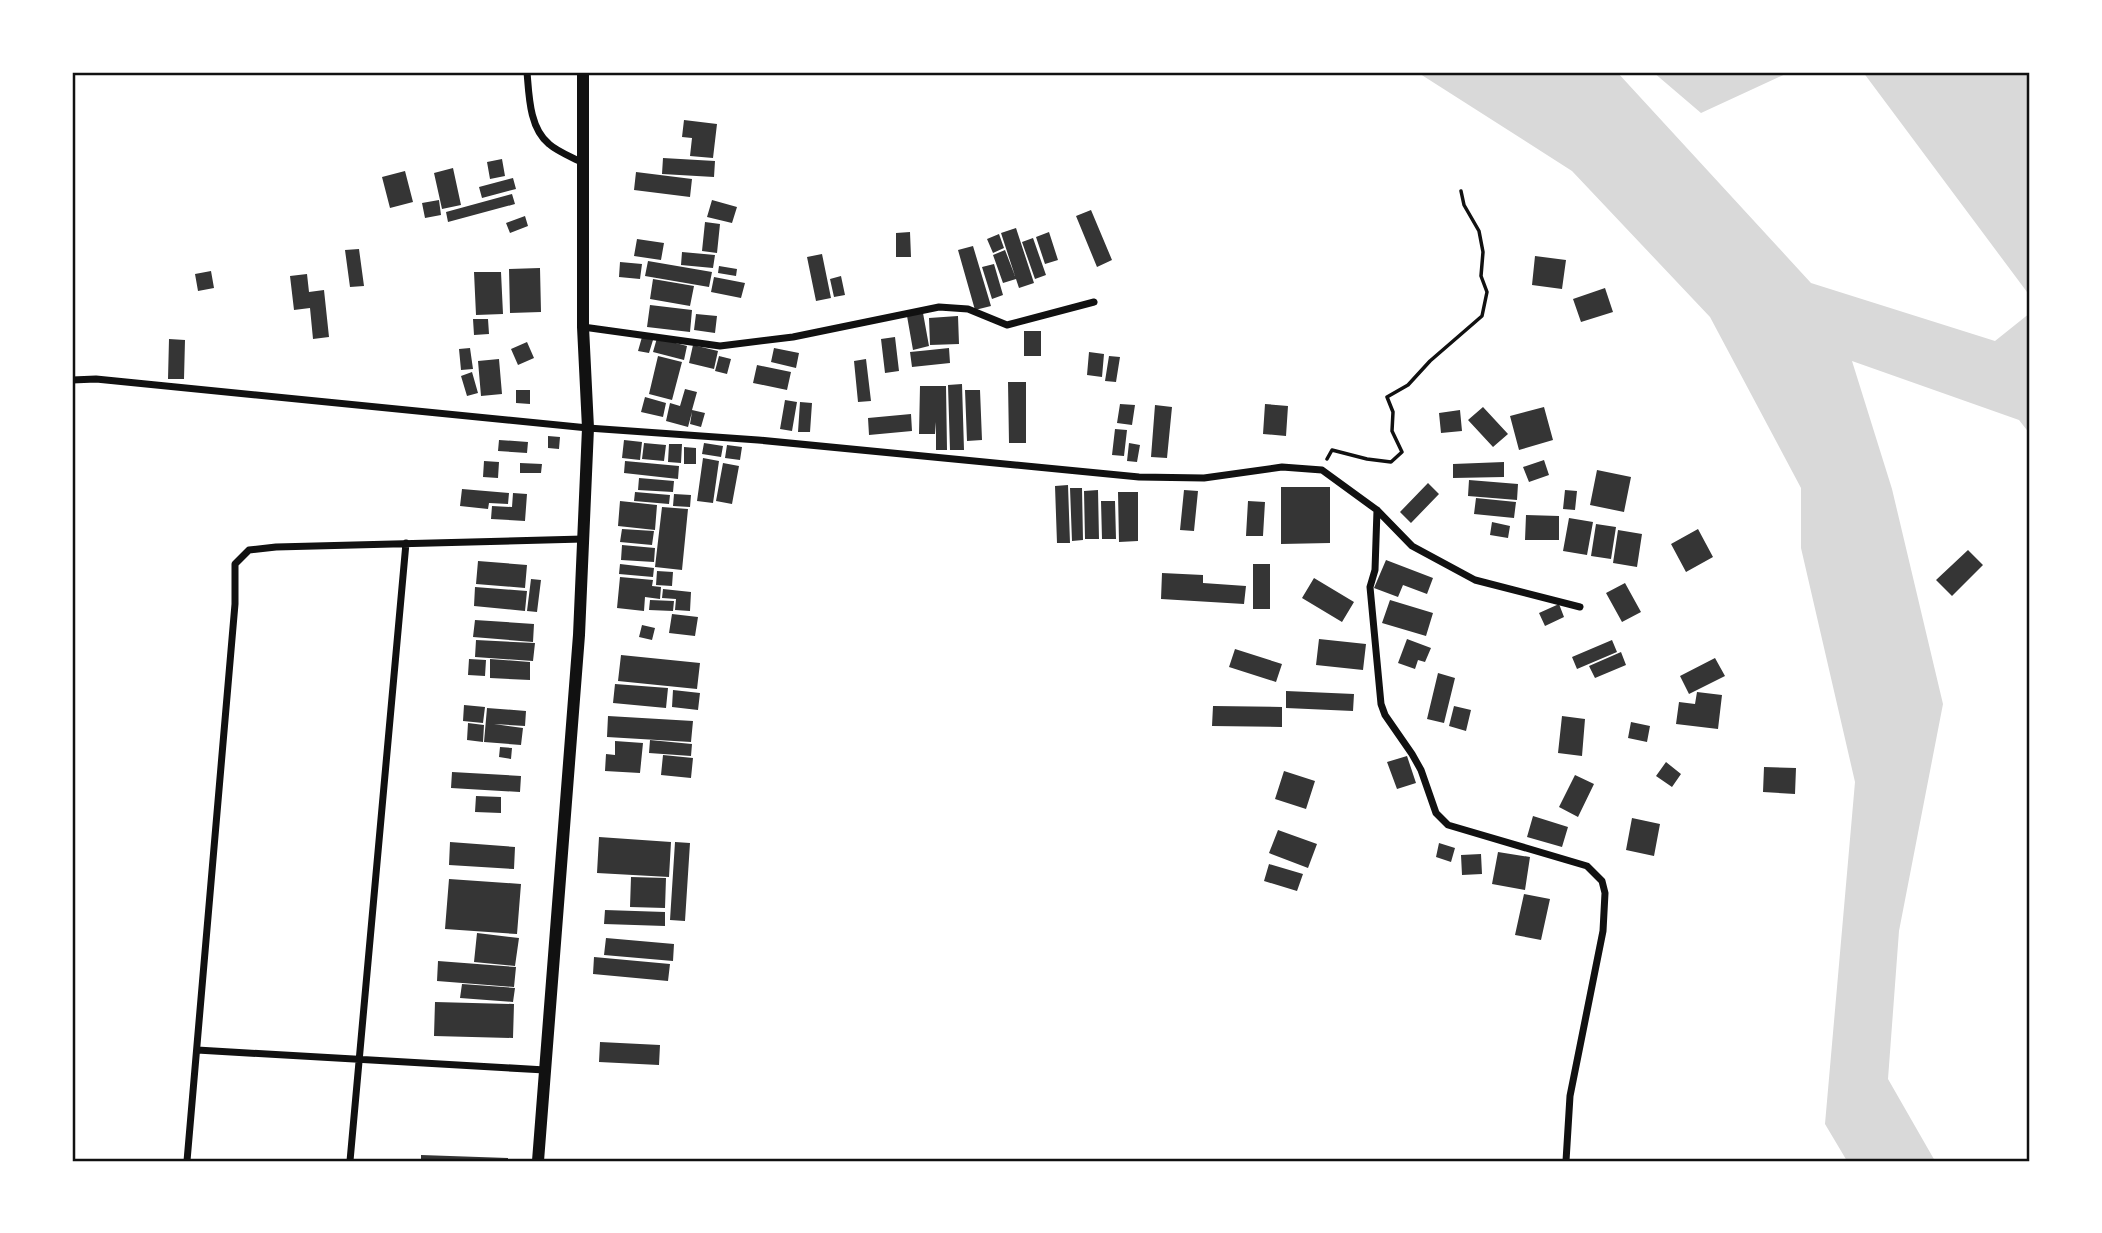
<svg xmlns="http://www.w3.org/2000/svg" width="2102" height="1233" viewBox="0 0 2102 1233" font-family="Barlow,sans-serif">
  <rect width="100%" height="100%" fill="#fff"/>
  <!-- water -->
  <path fill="#d9d9d9" d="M1417 72H1617L1811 283 1995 341 2030 313V434L2019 420 1852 361 1892 489 1943 704 1899 931 1888 1079 1935 1161H1847L1825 1124 1855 782 1801 548V488L1710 317 1572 171Z
    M1653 72H1790L1701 113Z
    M1863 72H2030V296Z"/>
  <!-- building -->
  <path fill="#353535" d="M684 120 717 124 713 158 690 156 692 138 682 137Z
    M663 158 715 161 714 177 662 174Z
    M502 159 505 176 490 179 487 162Z
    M453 168 461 205 442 209 434 173Z
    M405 171 413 202 390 208 382 177Z
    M636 172 692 179 690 197 634 190Z
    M513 178 516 189 482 198 479 187Z
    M512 194 515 204 448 222 446 212Z
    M439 200 441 215 425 218 422 203Z
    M712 200 737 207 732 223 707 217Z
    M1091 210 1112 260 1097 267 1076 216Z
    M525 216 528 226 510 233 506 223Z
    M705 222 720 224 717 253 702 251Z
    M1016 228 1034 283 1019 288 1016 279 1003 283 993 255 1005 250 1015 276 1001 233Z
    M910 232 911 257H896V233Z
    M1049 232 1058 260 1045 264 1036 237Z
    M999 234 1004 248 993 253 987 239Z
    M1033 238 1046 275 1035 279 1022 242Z
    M637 239 664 243 661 260 634 256Z
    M973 246 991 306 975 310 958 250Z
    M359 249 364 286 350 287 345 250Z
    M682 252 715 255 713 268 681 265Z
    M822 254 831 298 816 301 807 257Z
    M1535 256 1566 260 1562 289 1532 285Z
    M648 261 712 272 709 287 645 276Z
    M620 262 642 264 640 279 619 277Z
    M994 264 1003 295 992 299 982 267Z
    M719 266 737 269 736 276 718 273Z
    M540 268 541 312 510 313 509 269Z
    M211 271 214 288 198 291 195 274Z
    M474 272H501L503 314 476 315Z
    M307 274 309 292 324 290 329 337 313 339 310 308 294 310 290 276Z
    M841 276 845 295 834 297 830 279Z
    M714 277 745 283 741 298 711 292Z
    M653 279 694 286 690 306 650 299Z
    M1605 288 1613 312 1581 322 1573 299Z
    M650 305 692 310 690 332 647 327Z
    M923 313 929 346 913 350 907 316Z
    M696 314 717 316 715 333 694 330Z
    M958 316 959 344 930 345 929 318Z
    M473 319H488L489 334 474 335Z
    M1024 331H1041V356H1024Z
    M642 337 653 340 649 353 638 351Z
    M895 337 899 371 885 373 881 339Z
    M657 338 687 346 684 360 653 352Z
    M169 339 185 340 184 379H168Z
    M527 342 534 358 518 365 511 349Z
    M693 345 718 351 714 369 689 363Z
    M470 348 473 369 461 370 459 349Z
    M774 348 799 353 796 368 771 362Z
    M949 348 950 363 912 367 910 352 930 350V353V350Z
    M1089 352 1104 354 1102 377 1087 375Z
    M658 356 682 362 672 400 649 394Z
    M719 356 731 359 727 374 715 371Z
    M1109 356 1120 357 1116 382 1105 381Z
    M499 359 502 394 481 396 478 361Z
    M866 359 871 401 858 402 854 361Z
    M757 365 791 372 787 390 753 383Z
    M472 372 478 393 467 396 461 376Z
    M1008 382H1026V443H1009Z
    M962 384 964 450H950L948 385Z
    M920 386H946L947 450H936V422L935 434H919Z
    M685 389 697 392 692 410 705 413 701 427 690 424 692 412 688 427 666 421 670 403 680 406Z
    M516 390H530V404L516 403Z
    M965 390H980L982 440 967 441Z
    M645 397 666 403 663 417 641 412Z
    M785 400 797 402 792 431 780 429Z
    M800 402 812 403 810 432H798Z
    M1120 404 1135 405 1132 425 1117 423Z
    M1265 404 1288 406 1286 436 1263 434Z
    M1155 405 1172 407 1167 458 1151 457Z
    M1483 407 1508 434 1493 447 1468 420Z
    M1544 407 1553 440 1519 450 1510 416Z
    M1460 410 1462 431 1441 433 1439 413Z
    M911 414 912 431 869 435 868 418Z
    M1115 429 1127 430 1124 456 1112 455Z
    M548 436 560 437 559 449 548 448Z
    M499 440 528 442 527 453 498 451Z
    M624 440 642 442 640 460 622 458Z
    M644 443 666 445 664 461 642 459Z
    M704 443 723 446 721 457 702 454Z
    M1129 443 1140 445 1137 462 1127 461Z
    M669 444H682L681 463 668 462Z
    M727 445 742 447 740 460 725 458Z
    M684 447 696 448V464H684Z
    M703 458 719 461 713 503 697 501Z
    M1544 460 1549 475 1529 482 1523 467Z
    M484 461 499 462 498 478 483 477Z
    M625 461 679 466 678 479 624 473Z
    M1504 462V477L1453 478V464Z
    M520 463 542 464 541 473H520Z
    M723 463 739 466 732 504 716 501Z
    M1597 470 1631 477 1624 512 1590 505Z
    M639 478 674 481 673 492 638 490Z
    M1469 480 1518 484 1517 500 1468 496Z
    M1428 483 1439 494 1411 523 1400 512Z
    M1068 485 1070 543H1057L1055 486Z
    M1281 487H1330V543L1281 544Z
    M1070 488H1082L1083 540 1072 541Z
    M462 489 509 493 508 504 489 503 488 509 460 506Z
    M1098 490 1099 539H1085L1084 491Z
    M1184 490 1198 491 1194 531 1180 530Z
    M1565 490 1577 491 1575 510 1563 509Z
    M635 492 670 495 669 504 634 501Z
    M1118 492H1138V541L1119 542Z
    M513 493 527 494 525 521 491 519 492 506 512 507Z
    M674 494 691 495 690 507 673 506Z
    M1476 498 1516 502 1514 518 1474 514Z
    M620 501 657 505 655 530 618 526Z
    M1101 501H1115L1116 539H1102Z
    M1248 501 1265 502 1263 536H1246Z
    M662 507 688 509 682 570 655 567Z
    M1526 515 1559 516V540H1525Z
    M1569 518 1593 522 1587 555 1563 551Z
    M1492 522 1510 526 1508 538 1490 535Z
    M1596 524 1616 527 1611 559 1591 556Z
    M622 529 654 531 652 545 620 542Z
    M1698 529 1713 557 1686 572 1671 544Z
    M1618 530 1642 534 1637 567 1613 563Z
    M622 545 655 548 654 562 621 560Z
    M1968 550 1983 565 1952 596 1936 580Z
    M1386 560 1433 578 1427 594 1403 585 1398 597 1374 588Z
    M478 561 527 565 525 588 476 584Z
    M620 564 654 568 653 577 619 574Z
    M1253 564H1270V609H1253Z
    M657 571 673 572 672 586 656 585Z
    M1162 573 1203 575V583L1246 586 1244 604 1161 599Z
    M620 577 653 580 652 586 661 587 660 599 645 597 644 611 617 608Z
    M1314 578 1354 602 1342 622 1302 598Z
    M531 579 541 580 537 612 527 611Z
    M1625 583 1641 612 1622 622 1606 593Z
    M475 587 527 591 525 611 474 606Z
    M663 589 691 592 690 611 675 610 676 599 662 598Z
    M650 600 674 601 673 611 649 610Z
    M1390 600 1433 613 1426 636 1382 623Z
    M1559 604 1564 617 1545 626 1539 613Z
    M672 614 698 617 695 636 669 633Z
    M475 620 534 624 533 642 473 637Z
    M642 625 655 628 652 640 639 637Z
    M1319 639 1366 644 1363 670 1316 665Z
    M1407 639 1431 648 1425 662 1418 660 1415 669 1398 663Z
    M476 640 535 643 533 661 475 657Z
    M1612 640 1617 652 1577 669 1572 657Z
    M1235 649 1282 664 1276 682 1229 667Z
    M1621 652 1626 665 1595 678 1589 666Z
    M621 655 700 663 697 689 618 681Z
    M1715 658 1725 676 1689 694 1680 676Z
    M469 659 486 660 485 676 468 675Z
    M490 659 530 662V680L490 678Z
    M1438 673 1455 678 1444 723 1427 719Z
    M615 684 668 688 666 708 613 703Z
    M673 690 700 693 698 710 672 707Z
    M1286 691 1354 694 1353 711 1286 708Z
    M1697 692 1722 695 1718 729 1676 724 1679 702 1695 704Z
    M464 705 485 707 483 723 463 721Z
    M1213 706 1282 707V727L1212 726Z
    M1454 706 1471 710 1466 731 1449 726Z
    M487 708 526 711 525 726 494 724 523 728 521 745 484 742Z
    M608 716 693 721 691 742 607 737Z
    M1562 716 1585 719 1582 756 1558 753Z
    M1631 722 1650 726 1647 742 1628 738Z
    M468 723 484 725 483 742 467 740Z
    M650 740 692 744 691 756 649 753Z
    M615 741 643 743 640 773 605 771 606 754 615 755Z
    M500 747 512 748 511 759 499 757Z
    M663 755 693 758 691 778 661 775Z
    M1407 756 1416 783 1397 789 1387 762Z
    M1666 762 1681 774 1672 787 1656 776Z
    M1764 767 1796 768 1795 794 1763 792Z
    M1284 771 1315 781 1306 809 1275 799Z
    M452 772 521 776 520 792 451 788Z
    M1575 775 1594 784 1578 817 1559 807Z
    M476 796 501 797V813L475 812Z
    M1533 816 1568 827 1562 847 1527 837Z
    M1632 818 1660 824 1654 856 1626 850Z
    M1278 830 1317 844 1308 868 1269 853Z
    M599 837 671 842 669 877 597 873Z
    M450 842 515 847 514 869 449 865Z
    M675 842 690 843 685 921 670 920Z
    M1439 843 1455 848 1451 862 1436 857Z
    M1498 852 1530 857 1525 890 1492 884Z
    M1481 854 1482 874 1462 875 1461 855Z
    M1269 864 1303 874 1297 891 1264 881Z
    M631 877 666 878 665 908 630 907Z
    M449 879 521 884 517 934 445 929Z
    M1524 894 1550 899 1541 940 1515 935Z
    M605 910 665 912V926L604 924Z
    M477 933 519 938 515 966 474 962Z
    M606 938 674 944 673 961 604 955Z
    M594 957 670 964 668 981 593 974Z
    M438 961 516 967 514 987 437 981Z
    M462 984 515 988 513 1002 460 998Z
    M435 1002 514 1004 513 1038 434 1036Z
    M600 1042 660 1045 659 1065 599 1062Z
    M421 1155 508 1158V1161H421Z"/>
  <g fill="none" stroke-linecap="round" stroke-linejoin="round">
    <!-- path -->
    <path stroke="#111" stroke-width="3.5" d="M1327 459 1332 450 1367 459 1391 462 1402 452 1392 431 1393 412 1387 397 1408 385 1430 361 1482 316 1487 292 1481 276 1483 252 1479 231 1464 205 1461 191"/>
    <!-- minor -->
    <path stroke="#111" stroke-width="7" d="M527 72C529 94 529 128 549 144 558 152 572 157 583 163
      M583 327 720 346 793 337 939 307 968 309 1007 325 1094 302
      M72 380 96 379 588 428 758 440 1139 477 1204 478 1282 467 1322 470 1377 510 1412 546 1475 580 1580 607
      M1377 510 1375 570 1370 587 1381 704 1385 715 1412 754 1421 770 1436 813 1448 825 1587 866 1602 881 1605 893 1603 931 1570 1096 1566 1161
      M197 1050 545 1070
      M187 1161 235 604V564L249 550 276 547 583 539
      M350 1161 406 543"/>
    <!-- tertiary -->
    <path stroke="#111" stroke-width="12" d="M538 1161 579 635 588 428 583 327V72"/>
  </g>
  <!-- border -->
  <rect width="2102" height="1233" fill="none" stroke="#ffffff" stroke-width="147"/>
  <rect x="74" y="74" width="1954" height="1086" fill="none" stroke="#111" stroke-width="2.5"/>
</svg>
